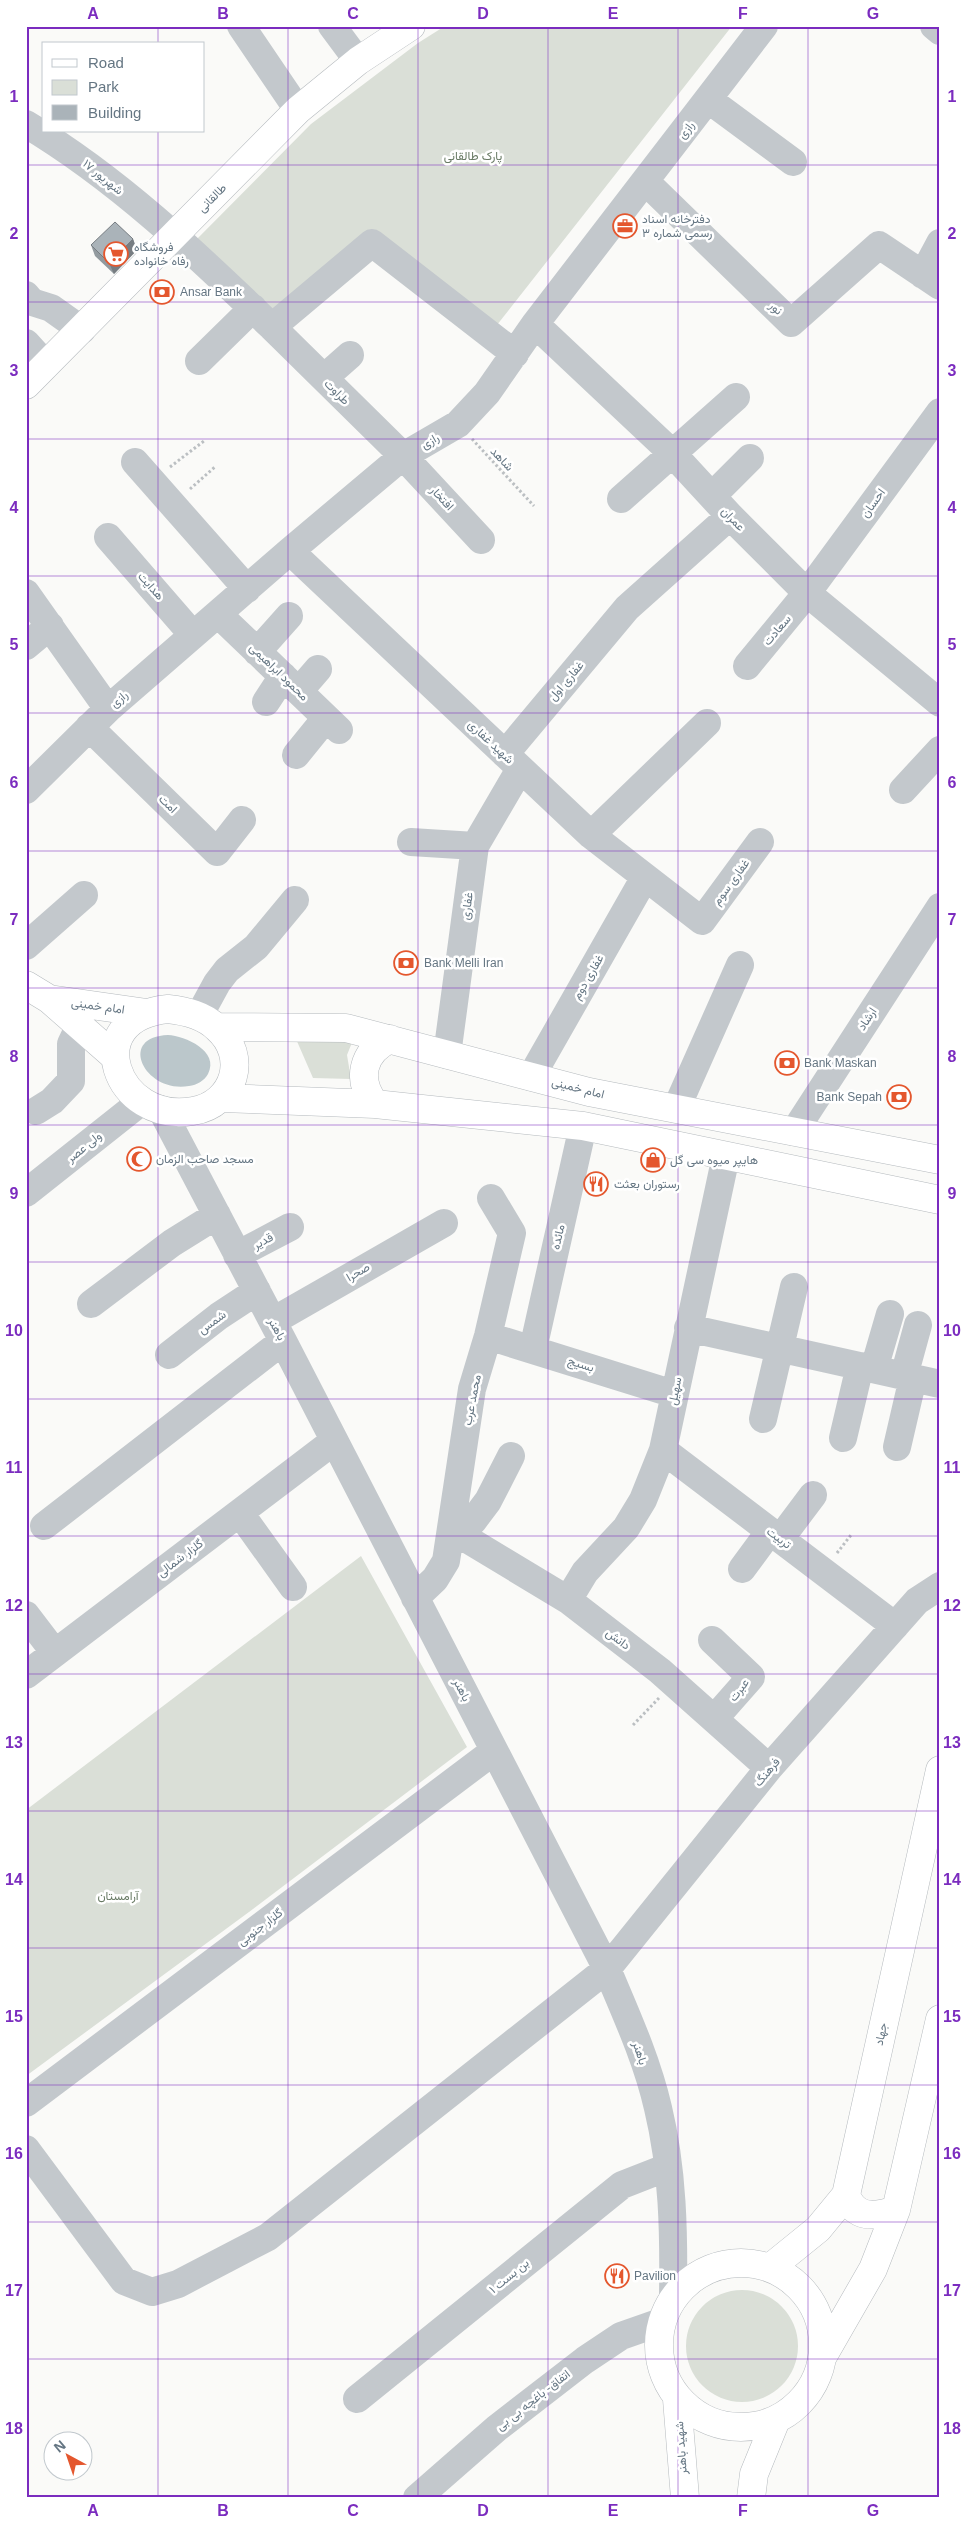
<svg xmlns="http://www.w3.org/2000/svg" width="966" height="2524" viewBox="0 0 966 2524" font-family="Helvetica,Vazirmatn,sans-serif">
  <rect width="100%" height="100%" fill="#fafaf8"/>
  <!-- green -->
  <path fill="#dadfd7" d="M445 26H732L493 330 369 231 270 311 195 241 311 124 418 43Z
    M296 1039 353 1040 347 1055 351 1079 313 1078Z
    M361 1556 467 1747 249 1912 26 2076V1810Z
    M686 2346a56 56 0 1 1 112 0a56 56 0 1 1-112 0Z"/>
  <!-- water -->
  <path fill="#bbc7cb" d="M168 1035C185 1036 220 1051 208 1074 204 1081 197 1085 189 1086 146 1094 116 1037 168 1035Z"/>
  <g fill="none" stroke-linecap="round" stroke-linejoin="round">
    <!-- major casing -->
    <g stroke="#b5babe" stroke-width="29">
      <path id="major" d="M26 385 298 110 358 61 411 26
        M26 985 49 999 114 1056
        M49 999 147 1013
        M168 1009C186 1011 204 1015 217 1028 249 1056 235 1104 193 1111 116 1125 77 1018 168 1009Z
        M217 1027 346 1028 589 1092 940 1160
        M222 1098 375 1104 583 1126 940 1200
        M375 1104C356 1080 362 1052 390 1039
        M846 2195C855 2219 874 2217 896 2210
        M659 2345a82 82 0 1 1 164 0a82 82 0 1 1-164 0Z
        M771 2267 818 2229 846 2195 940 1770
        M823 2356 873 2269 896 2210 940 2019
        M677 2399 685 2498
        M751 2498 754 2474 776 2420"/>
    </g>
    <!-- path -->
    <path stroke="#bbbfc2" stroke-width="3" stroke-dasharray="2.5 2.5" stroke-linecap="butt" d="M472 439 534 506
      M170 467 204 441
      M190 489 216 466
      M837 1553 851 1535
      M633 1725 659 1698"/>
    <!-- minor -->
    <path stroke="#c3c8cc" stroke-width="28" d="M241 26 298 110
      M332 26 358 61
      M934 26 940 31
      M709 100 793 162
      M26 124C118 179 195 253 272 327L372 243 515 354
      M646 182 791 323 879 245 940 286
      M923 275 940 243
      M26 295 32 302 51 308 82 330
      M535 324 671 452 730 516 807 593 940 703
      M272 327 403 456 481 540
      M26 343 46 365
      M199 361 253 308
      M324 378 350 355
      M135 462 247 589
      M712 496 750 458
      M621 499 736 397
      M108 537 193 635
      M290 551 591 835 702 921 760 842
      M26 593 108 709
      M218 614 339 730
      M26 646 50 626
      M257 652 289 616
      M747 666 807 593 940 412
      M299 691 318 669
      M266 702 283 676
      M89 727 217 852 242 820
      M505 754 627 608 730 516
      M296 755 326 718
      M26 790 108 709 290 551 403 456 458 424 487 393 535 324 764 26
      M903 790 940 750
      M591 835 707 723
      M411 842 475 846
      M26 946 84 895
      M199 1016 217 983 227 970 256 947 295 900
      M447 1055 475 846 520 769
      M531 1077 645 877
      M161 1109 283 1341 607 1969C626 2014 647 2060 658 2108 673 2170 674 2234 673 2297
      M676 1109 740 965
      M36 1111 52 1101 71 1081V1044L79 1027
      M794 1132 940 907
      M26 1193 142 1101
      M237 1255 290 1227
      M91 1304 172 1243 217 1215
      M273 1321 444 1223
      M688 1328 940 1384
      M488 1336 674 1394
      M533 1349 583 1126
      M169 1355 219 1316 257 1291
      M874 1369 890 1314
      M904 1376 918 1325
      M763 1419 794 1287
      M843 1438 860 1366
      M897 1447 913 1378
      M663 1450 895 1626
      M240 1513 293 1587
      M44 1526 283 1341
      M452 1530 568 1600 660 1671 769 1768
      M452 1530 473 1521 488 1501 511 1456
      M780 1539 813 1495
      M742 1569 770 1531
      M415 1598 435 1579 446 1561 472 1389 488 1336 512 1233 491 1198
      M568 1600 585 1572 626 1528 643 1500 663 1450 726 1156
      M26 1615 55 1653
      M712 1640 751 1677 714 1719
      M26 1675 334 1441
      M26 2103 494 1751
      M26 2149 124 2281 152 2292 178 2284 268 2237 607 1969 769 1768 917 1601 940 1586
      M357 2399 622 2185 668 2167
      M417 2498 497 2428 585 2360 621 2336 661 2322"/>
    <!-- major -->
    <use href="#major" stroke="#fff" stroke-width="28"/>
  </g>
  <!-- wall -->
  <path fill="#929a9f" d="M133 239 137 250 114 274 95 256 91 245Z"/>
  <!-- shaded-wall -->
  <path fill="#777d82" d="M133 239 137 250 114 274 109 263Z"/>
  <!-- building -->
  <path fill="#aab3b9" stroke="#777d82" d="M115 222 133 239 109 263 91 245Z"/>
  <!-- grid -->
  <path fill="none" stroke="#7b2cbf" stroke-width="1" stroke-opacity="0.55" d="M158 26V44M288 26V2498M418 26V2498M548 26V2498M678 26V2498M808 26V2498M158 131V2498M26 165H940M26 302H940M26 439H940M26 576H940M26 713H940M26 851H940M26 988H940M26 1125H940M26 1262H940M26 1399H940M26 1536H940M26 1674H940M26 1811H940M26 1948H940M26 2085H940M26 2222H940M26 2359H940"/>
  <!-- icons -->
  <defs>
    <g id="office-ring" transform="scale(1.25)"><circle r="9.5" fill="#fff" stroke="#e4572e" stroke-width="1.5"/><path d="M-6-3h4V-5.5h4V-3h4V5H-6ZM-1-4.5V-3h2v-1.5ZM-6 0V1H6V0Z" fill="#e4572e"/></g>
    <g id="supermarket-ring" transform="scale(1.25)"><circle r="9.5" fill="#fff" stroke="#e4572e" stroke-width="1.5"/><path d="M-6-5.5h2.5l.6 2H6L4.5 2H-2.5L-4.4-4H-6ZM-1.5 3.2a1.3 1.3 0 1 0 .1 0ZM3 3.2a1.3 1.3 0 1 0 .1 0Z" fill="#e4572e"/></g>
    <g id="bank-ring" transform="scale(1.25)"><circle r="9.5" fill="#fff" stroke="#e4572e" stroke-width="1.5"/><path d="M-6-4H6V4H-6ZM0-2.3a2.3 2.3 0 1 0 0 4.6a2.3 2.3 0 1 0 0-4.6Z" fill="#e4572e"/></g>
    <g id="mosque-ring" transform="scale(1.25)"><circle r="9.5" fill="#fff" stroke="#e4572e" stroke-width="1.5"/><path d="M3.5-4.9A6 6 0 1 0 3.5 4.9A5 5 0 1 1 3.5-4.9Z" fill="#e4572e"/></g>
    <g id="shop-ring" transform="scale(1.25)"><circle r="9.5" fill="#fff" stroke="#e4572e" stroke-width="1.5"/><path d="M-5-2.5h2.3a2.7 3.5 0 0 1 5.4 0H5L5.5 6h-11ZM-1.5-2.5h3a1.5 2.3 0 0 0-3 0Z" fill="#e4572e"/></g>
    <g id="restaurant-ring" transform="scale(1.25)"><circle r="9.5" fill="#fff" stroke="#e4572e" stroke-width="1.5"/><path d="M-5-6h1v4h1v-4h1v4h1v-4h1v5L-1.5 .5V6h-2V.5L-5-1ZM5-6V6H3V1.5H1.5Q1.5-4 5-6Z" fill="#e4572e"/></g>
  </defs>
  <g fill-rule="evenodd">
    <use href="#office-ring" x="625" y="226"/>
    <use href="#supermarket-ring" x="116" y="254"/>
    <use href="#bank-ring" x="162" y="292"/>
    <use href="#bank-ring" x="406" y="963"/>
    <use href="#bank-ring" x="787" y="1063"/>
    <use href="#bank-ring" x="899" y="1097"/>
    <use href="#mosque-ring" x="139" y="1159"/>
    <use href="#shop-ring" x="653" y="1160"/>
    <use href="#restaurant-ring" x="596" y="1184"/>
    <use href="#restaurant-ring" x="617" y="2276"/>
  </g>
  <g text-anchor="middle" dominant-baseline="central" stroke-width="5" stroke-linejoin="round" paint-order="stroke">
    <!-- street labels -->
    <g font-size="12" fill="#657683" stroke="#fff">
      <text transform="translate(686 130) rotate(-53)">رازی</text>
      <text transform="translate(103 177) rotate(39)">۱۷ شهریور</text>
      <text transform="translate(212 198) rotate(-45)">طالقانی</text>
      <text transform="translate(776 308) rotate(44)">نور</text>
      <text transform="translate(337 392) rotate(45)">طراوت</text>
      <text transform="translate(430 441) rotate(-30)">رازی</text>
      <text transform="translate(502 459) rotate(47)">شاهد</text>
      <text transform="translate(442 498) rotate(47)">افتخار</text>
      <text transform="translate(873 503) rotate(-54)">احسان</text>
      <text transform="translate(733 519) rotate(46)">عمران</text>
      <text transform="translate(151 586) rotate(49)">هدایت</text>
      <text transform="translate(777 630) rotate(-50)">سعادت</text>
      <text transform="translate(279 672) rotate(44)">محمود ابراهیمی</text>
      <text transform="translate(566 681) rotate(-50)">غفاری اول</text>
      <text transform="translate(119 699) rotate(-41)">رازی</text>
      <text transform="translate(491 742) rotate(43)">شهید غفاری</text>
      <text transform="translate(168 804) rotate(44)">امت</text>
      <text transform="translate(731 882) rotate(-54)">غفاری سوم</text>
      <text transform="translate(467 906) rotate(-82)">غفاری</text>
      <text transform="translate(588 977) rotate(-60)">غفاری دوم</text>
      <text transform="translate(98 1006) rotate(8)">امام خمینی</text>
      <text transform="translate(867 1019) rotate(-57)">ارشاد</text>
      <text transform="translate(578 1088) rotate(14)">امام خمینی</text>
      <text transform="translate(84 1147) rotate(-39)">ولی عصر</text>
      <text transform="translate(558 1237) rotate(-77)">مائده</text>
      <text transform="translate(263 1241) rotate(-28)">قدیر</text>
      <text transform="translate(358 1272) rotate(-30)">صحرا</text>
      <text transform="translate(212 1322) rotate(-36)">شمس</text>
      <text transform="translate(277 1329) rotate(62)">باهنر</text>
      <text transform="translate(581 1364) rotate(18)">بسیج</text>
      <text transform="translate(675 1391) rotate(-79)">سهیل</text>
      <text transform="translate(472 1400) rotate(-79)">محمد عرب</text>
      <text transform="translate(779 1538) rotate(37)">تربیت</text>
      <text transform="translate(180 1558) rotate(-37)">گلزار شمالی</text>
      <text transform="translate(618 1639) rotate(37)">دانش</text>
      <text transform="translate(462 1690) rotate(63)">باهنر</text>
      <text transform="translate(739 1690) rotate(-53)">عبرت</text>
      <text transform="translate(767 1772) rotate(-50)">فرهنگ</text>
      <text transform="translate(260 1927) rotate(-37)">گلزار جنوبی</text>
      <text transform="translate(881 2034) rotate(-78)">جهاد</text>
      <text transform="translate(640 2053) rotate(72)">باهنر</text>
      <text transform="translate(509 2276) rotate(-39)">بن بست ۱</text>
      <text transform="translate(533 2400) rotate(-38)">اتفاق- باغچه بی بی</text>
      <text transform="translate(681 2448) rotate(-94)">شهید باهنر</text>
    </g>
    <!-- park labels -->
    <g font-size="12" fill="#687a64" stroke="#fff">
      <text x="473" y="156">پارک طالقانی</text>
      <text x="118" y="1896">آرامستان</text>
    </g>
    <!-- poi labels -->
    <g font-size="12" fill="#657683" stroke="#fff" text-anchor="start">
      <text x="642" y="219">دفترخانه اسناد<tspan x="642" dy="14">رسمی شماره ۳</tspan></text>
      <text x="134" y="247">فروشگاه<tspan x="134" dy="14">رفاه خانواده</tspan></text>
      <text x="180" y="292">Ansar Bank</text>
      <text x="424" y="963">Bank Melli Iran</text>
      <text x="804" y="1063">Bank Maskan</text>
      <text x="882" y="1097" text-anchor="end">Bank Sepah</text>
      <text x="156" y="1159">مسجد صاحب الزمان</text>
      <text x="670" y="1160">هایپر میوه سی گل</text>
      <text x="614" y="1184">رستوران بعثت</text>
      <text x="634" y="2276">Pavilion</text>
    </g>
  </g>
  <!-- border -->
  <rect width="966" height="2524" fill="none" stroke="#ffffff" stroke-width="55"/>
  <!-- legend -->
  <rect x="42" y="42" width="162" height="90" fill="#ffffff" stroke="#c1c8cd"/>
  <rect x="52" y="59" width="25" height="8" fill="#ffffff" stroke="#c1c8cd"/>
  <text x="88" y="68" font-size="15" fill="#657683">Road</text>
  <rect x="52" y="80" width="25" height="15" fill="#dadfd7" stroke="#c1c8cd"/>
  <text x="88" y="92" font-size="15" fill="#657683">Park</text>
  <rect x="52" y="105" width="25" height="15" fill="#aab3b9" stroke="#c1c8cd"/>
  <text x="88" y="118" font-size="15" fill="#657683">Building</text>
  <!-- north arrow -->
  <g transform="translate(68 2456) rotate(320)"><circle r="24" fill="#ffffff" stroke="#c1c8cd"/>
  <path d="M0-4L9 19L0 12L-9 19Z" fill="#e4572e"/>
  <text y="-8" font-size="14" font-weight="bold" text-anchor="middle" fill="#657683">N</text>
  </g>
  <rect x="28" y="28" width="910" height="2468" fill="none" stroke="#7b2cbf" stroke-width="2"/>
  <g font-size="16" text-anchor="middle" font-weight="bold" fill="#7b2cbf">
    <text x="93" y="19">A</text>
    <text x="223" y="19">B</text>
    <text x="353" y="19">C</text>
    <text x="483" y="19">D</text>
    <text x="613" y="19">E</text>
    <text x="743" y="19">F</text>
    <text x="873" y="19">G</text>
    <text x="14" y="102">1</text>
    <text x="952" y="102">1</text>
    <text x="14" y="239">2</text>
    <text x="952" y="239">2</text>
    <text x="14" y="376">3</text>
    <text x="952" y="376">3</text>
    <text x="14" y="513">4</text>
    <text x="952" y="513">4</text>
    <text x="14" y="650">5</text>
    <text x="952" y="650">5</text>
    <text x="14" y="788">6</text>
    <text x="952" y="788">6</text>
    <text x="14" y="925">7</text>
    <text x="952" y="925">7</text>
    <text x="14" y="1062">8</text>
    <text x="952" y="1062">8</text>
    <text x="14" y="1199">9</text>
    <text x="952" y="1199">9</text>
    <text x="14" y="1336">10</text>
    <text x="952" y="1336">10</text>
    <text x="14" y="1473">11</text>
    <text x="952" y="1473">11</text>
    <text x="14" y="1611">12</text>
    <text x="952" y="1611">12</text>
    <text x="14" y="1748">13</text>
    <text x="952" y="1748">13</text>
    <text x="14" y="1885">14</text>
    <text x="952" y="1885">14</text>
    <text x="14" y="2022">15</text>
    <text x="952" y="2022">15</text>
    <text x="14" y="2159">16</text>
    <text x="952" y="2159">16</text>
    <text x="14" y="2296">17</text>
    <text x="952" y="2296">17</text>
    <text x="14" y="2434">18</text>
    <text x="952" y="2434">18</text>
    <text x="93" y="2516">A</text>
    <text x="223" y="2516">B</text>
    <text x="353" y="2516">C</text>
    <text x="483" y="2516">D</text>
    <text x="613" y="2516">E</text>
    <text x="743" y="2516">F</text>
    <text x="873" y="2516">G</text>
  </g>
</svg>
